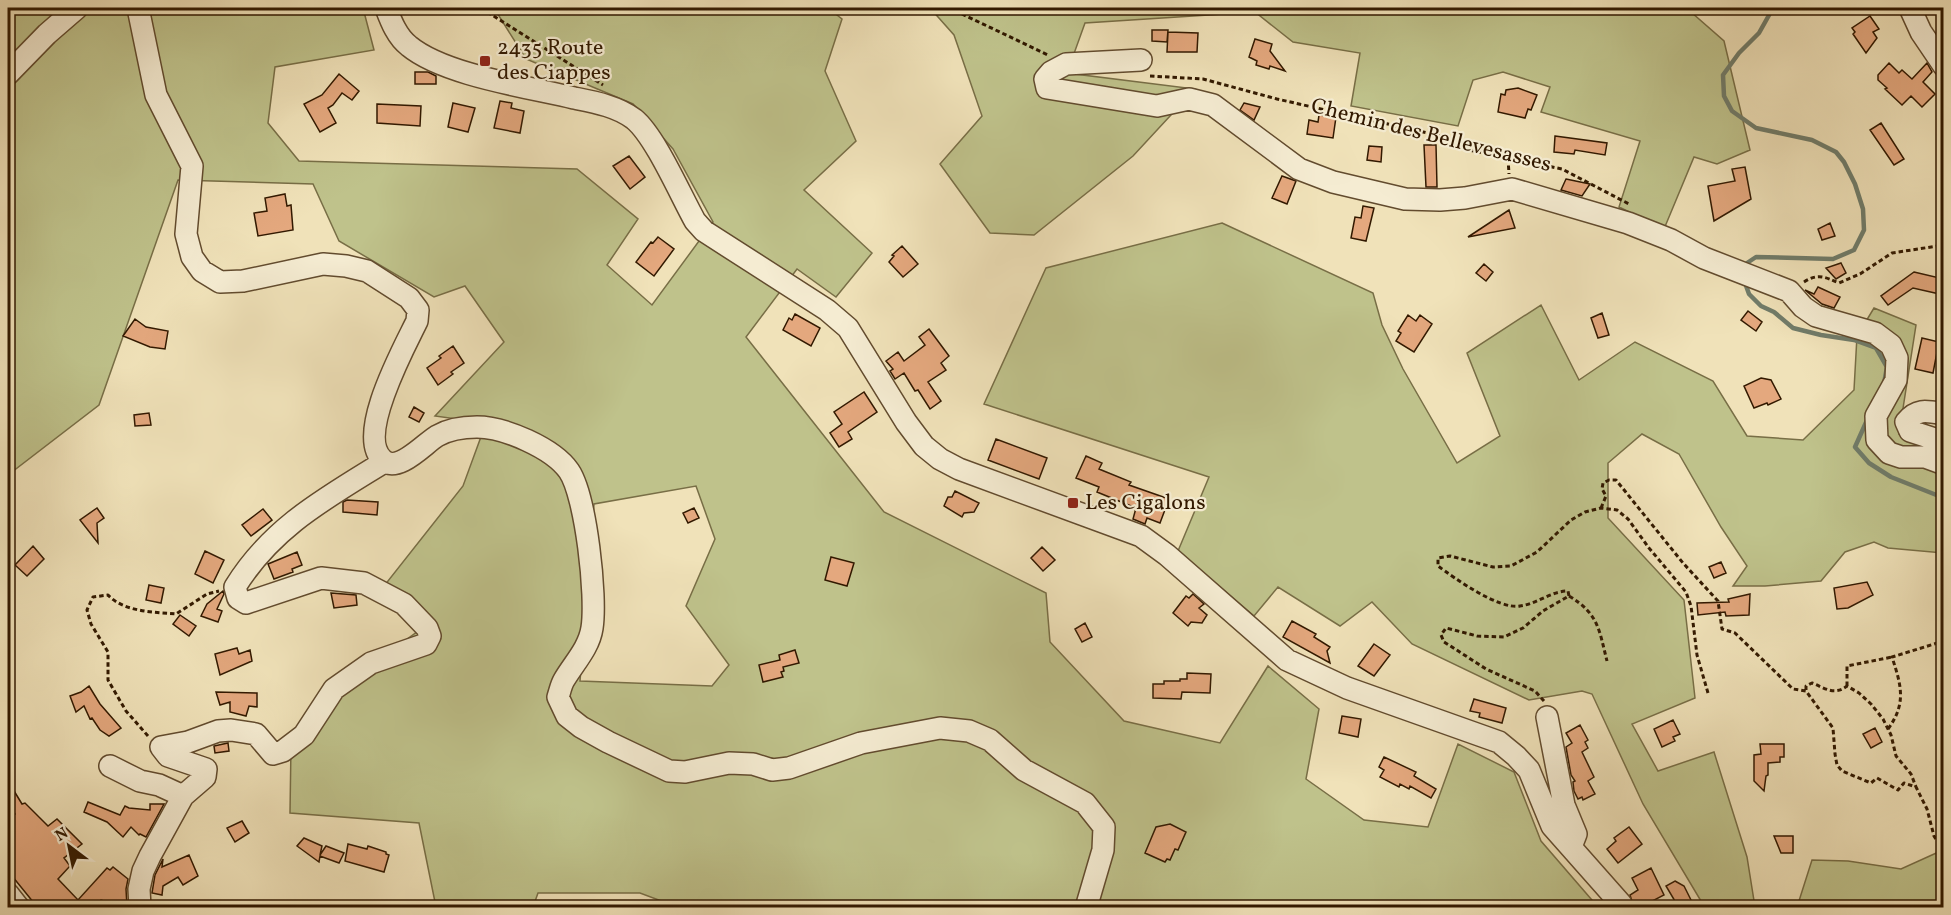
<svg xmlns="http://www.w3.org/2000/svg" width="1951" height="915" viewBox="0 0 1951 915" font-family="Vollkorn,serif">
  <rect width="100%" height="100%" fill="#f0e2b9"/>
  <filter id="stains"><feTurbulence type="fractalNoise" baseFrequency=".00333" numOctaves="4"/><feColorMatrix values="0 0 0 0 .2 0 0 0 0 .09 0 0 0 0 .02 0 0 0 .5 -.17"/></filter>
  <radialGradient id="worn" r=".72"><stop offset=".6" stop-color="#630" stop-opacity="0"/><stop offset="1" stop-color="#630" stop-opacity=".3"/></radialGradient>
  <!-- green -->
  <path fill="#bfc28b" stroke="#786e46" stroke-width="1.5" fill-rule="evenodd" d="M8 8H363L374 50 275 67 268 123 299 161 577 169 638 219 607 265 652 305 713 222 673 149 633 104 526 59 494 8H828L842 19 825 71 856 141 804 190 872 253 836 297 797 269 746 337 884 512 1046 593 1050 642 1124 721 1220 743 1268 666 1319 709 1306 779 1364 820 1428 827 1458 744 1514 772 1541 841 1598 907 680 908 640 893H538L533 907H436L419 823 290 813 291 746 317 704 432 621 384 586 463 486 486 423 435 416 504 342 465 286 434 297 339 241 313 184 178 180 99 405 8 475ZM696 486 715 539 686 606 729 665 712 686 580 681 594 504Z
    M930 8H1692L1691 12 1724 41 1750 150 1717 164 1694 157 1664 229 1619 207 1640 141 1541 112 1550 87 1503 72 1473 80 1458 126 1351 106 1360 53 1293 42 1255 12 1085 23 1067 73 1195 89 1133 156 1034 235 990 233 940 164 982 116 954 35Z
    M1222 223 1373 293 1382 325 1403 369 1457 463 1500 436 1467 353 1541 305 1579 380 1635 342 1713 381 1747 436 1803 440 1854 390 1857 336 1874 308 1916 325 1899 434 1943 457V553L1888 548 1874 542 1845 552 1821 581 1765 586H1733L1747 566 1721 527 1679 454 1642 434 1608 463V518L1684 600 1695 698 1632 724 1658 771 1714 752 1747 857 1755 907H1701V901L1643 804 1592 694 1582 691 1529 700 1412 644 1372 602 1340 626 1278 587 1254 616 1178 551 1209 477 984 404 1046 268Z
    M1943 850V907H1772L1798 904 1812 860 1848 861 1901 869Z"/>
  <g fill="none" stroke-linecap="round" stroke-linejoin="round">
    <!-- stream -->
    <path stroke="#707c6a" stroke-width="4.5" d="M1746 269 1747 263 1756 257 1833 259 1854 250 1864 230 1863 209 1855 184 1844 162 1836 152 1812 140 1756 128 1732 111 1724 96 1723 75 1739 53 1759 33 1773 8
      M1744 280 1749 294 1761 306 1774 312 1793 328 1821 335 1854 340 1876 348 1887 367 1884 384
      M1868 418 1855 447 1869 463 1891 477 1944 498"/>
  </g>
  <!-- building -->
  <path fill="#e4a87e" stroke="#321900" stroke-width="1.5" d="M1870 16 1879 29 1873 32 1877 38 1866 53 1853 34 1855 32 1852 28Z
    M1152 30H1168L1167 42 1152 41Z
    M1168 32 1198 33 1197 52H1167Z
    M1255 39 1272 44 1270 51 1285 71 1270 66 1269 69 1256 65 1257 61 1249 57Z
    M1889 63 1899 73 1902 70 1912 79 1927 63 1932 72 1923 82 1935 94 1922 107 1911 96 1902 105 1885 89 1887 88 1878 80V75Z
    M415 72H428L436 76V84H415Z
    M339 74 359 91 352 100 342 93 333 105 328 108 336 123 320 132 304 104 322 95Z
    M1518 88 1537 95 1531 110 1528 109 1525 118 1498 112 1501 94 1505 95 1506 90Z
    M500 101 512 103 511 108 524 111 520 133 494 128Z
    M453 103 475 108 468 132 448 127Z
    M1244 103 1260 107 1254 120 1240 110Z
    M377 104 421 106 420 126 377 123Z
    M1319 115 1336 117 1333 138 1307 134 1309 120 1318 122Z
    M1881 123 1904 159 1894 165 1870 130Z
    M1555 136 1607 143 1605 155 1575 150 1574 154 1554 152Z
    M1424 145H1436L1437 187H1426Z
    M1369 146 1382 147 1381 162 1367 160Z
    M629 156 645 177 630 189 613 166Z
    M1745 167 1751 199 1714 221 1708 186 1735 181 1732 169Z
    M1282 176 1296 181 1287 204 1272 198Z
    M1566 179 1590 184 1582 196 1561 190Z
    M285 194 287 206 291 205 293 230 258 236 254 213 267 211 265 198Z
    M1363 206 1374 208 1366 241 1351 238 1355 217 1361 218Z
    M1509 210 1515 228 1468 237Z
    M1830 223 1835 236 1822 240 1818 229Z
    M658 237 674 249 654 276 636 262 651 242 653 243Z
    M902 246 918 264 903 277 889 262 894 256 892 255Z
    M1841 263 1846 273 1836 279 1826 268Z
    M1484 264 1493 272 1486 281 1476 273Z
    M1914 272 1944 279V295L1913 288 1888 305 1881 296Z
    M1818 287 1840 297 1834 308 1822 304 1805 290 1814 294Z
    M1748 311 1762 322 1756 331 1741 320Z
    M1602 313 1609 335 1598 338 1591 318Z
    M795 314 820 328 811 346 783 330 789 318 792 320Z
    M1408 315 1416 321 1420 315 1432 324 1414 352 1396 341 1401 333 1398 331Z
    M135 319 146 327 168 331 165 349 150 347 123 336Z
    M929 329 949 356 941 363 946 370 928 382 941 401 930 409 918 390 915 391 904 373 895 379 890 371 893 369 886 361 898 352 904 361 925 345 919 337Z
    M1922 338 1939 342 1933 373 1915 369Z
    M453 346 464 363 451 372 453 374 438 385 427 368 441 358 439 356Z
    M1761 378 1771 380 1781 399 1768 405 1767 403 1754 408 1744 386Z
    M864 392 877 412 848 432 852 439 839 447 830 433 842 424 834 412Z
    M414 407 424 413 419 422 409 417Z
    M149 413 151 425 135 426 134 415Z
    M996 439 1047 458 1039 479 988 460Z
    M1086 456 1102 463 1099 469 1131 482 1129 485 1169 499 1160 523 1147 518 1145 524 1133 519 1136 508 1097 492 1099 487 1076 478Z
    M955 491 979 503 974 512 964 513 962 517 944 506 948 497H952Z
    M347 500 378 502 377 515 343 512V502Z
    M97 508 104 518 97 523 98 543 80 520Z
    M694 508 699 518 688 523 683 513Z
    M263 509 272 520 251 536 242 525Z
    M33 546 44 559 27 576 15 565Z
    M1042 547 1055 560 1043 571 1031 558Z
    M205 551 224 560 213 583 195 574Z
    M297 552 302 565 292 569 293 572 274 579 268 564Z
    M831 557 854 563 847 586 825 580Z
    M1721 562 1726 573 1714 578 1709 567Z
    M1867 582 1873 595 1848 608 1837 609 1834 588Z
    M149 585 164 588 161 603 146 600Z
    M223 591 224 594 217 609 222 611 218 622 201 616 207 604Z
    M331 593 356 595 357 605 334 608Z
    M1193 594 1204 604 1199 608 1207 615 1202 623 1191 622 1188 626 1173 613 1186 596 1189 598Z
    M1750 594 1749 615 1726 616 1725 612 1698 615 1697 603 1729 602 1728 599Z
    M180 615 196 626 189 636 173 624Z
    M1292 621 1316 634 1314 637 1330 647 1327 651 1330 663 1283 637Z
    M1085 623 1092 637 1082 642 1075 629Z
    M1374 644 1390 655 1374 676 1358 666Z
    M237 648 239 654 250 650 252 661 220 675 215 654Z
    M795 650 799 663 783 667 784 671 781 672 783 677 763 682 759 665 780 660 779 655Z
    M1187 673 1211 674 1210 693 1182 692 1181 699 1153 698V684H1164V681H1180V679H1187Z
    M89 686 100 704 121 728 109 736 100 730 92 718 90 719 84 706 76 712 70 696 81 692Z
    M216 692 257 693V707L249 706 246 716 230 712V702L220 705Z
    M1474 699 1506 708 1502 723 1479 717 1480 713 1470 711Z
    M1342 716 1361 719 1358 737 1339 733Z
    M1673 720 1680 734 1673 737 1675 741 1662 747 1654 729Z
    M1580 725 1588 740 1585 742 1588 748 1582 752 1594 777 1588 781 1595 794 1583 800 1582 797 1578 799 1574 791 1573 782 1575 781 1571 775 1566 747 1572 743 1566 733Z
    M1875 728 1882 742 1871 748 1863 734Z
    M228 743 229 751 215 753 214 746Z
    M1760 744H1784V757H1780V762L1768 763V775L1766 776 1764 791 1754 781V755L1761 754Z
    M1384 757 1416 772 1414 776 1436 789 1431 798 1410 786 1409 789 1400 784 1399 787 1380 777 1384 770 1379 767Z
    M8 781 22 804 25 803 48 826 57 819 82 844 64 858 70 866 58 879 78 900 107 868 110 870 113 867 128 879 126 889 127 907 101 900 96 908H38L8 871V819L15 814 8 802Z
    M88 802 120 815 125 806 129 808 150 810V804H164L146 837 140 834 139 835 131 827 123 837 107 822 84 812Z
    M242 821 249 833 235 842 227 828Z
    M1170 824 1186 832 1178 850 1175 849 1170 860 1167 859 1165 862 1145 853 1156 827Z
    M1629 827 1642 844 1618 863 1607 849 1616 841 1614 838Z
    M1774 836H1793V853H1781Z
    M304 838 322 846 320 855 326 846 344 853 339 863 320 856 319 862 297 846Z
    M348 844 367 849 368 846 386 852V854L389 855 384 872 345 861Z
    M189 855 198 876 183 885 178 877 163 886 162 895 152 893 155 875 163 859 162 867Z
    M1651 868 1664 895 1639 908H1634L1630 895 1638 890 1632 878Z
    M1675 881 1684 886 1695 908H1679L1666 886Z"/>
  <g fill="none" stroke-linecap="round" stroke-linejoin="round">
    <!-- minor casing -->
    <g stroke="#624b2e" stroke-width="24">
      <path id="minor" d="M138 8 156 95 192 166 186 234 192 257 202 271 220 282 243 281 323 264 346 266 367 271 409 298 418 310 417 321C404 348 355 436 383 460 398 474 425 443 437 436 449 429 463 427 477 427 504 427 553 448 569 471 586 496 597 597 592 628 589 648 574 663 564 680 561 685 560 691 558 697L567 716 581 727 608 742 669 771 685 772 729 763 753 764 772 770 789 768 861 743 940 728 969 731 990 740 1024 770 1085 803 1104 827 1103 850 1086 908
        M386 8C391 21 397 37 409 46 444 75 528 87 574 98 594 102 617 106 634 119 655 136 680 194 695 221L704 231 827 310 848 328 906 422 924 446 940 459 959 469 1141 536 1167 555 1287 660 1347 688 1499 742 1516 756 1529 770 1552 826 1621 904 1622 908
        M1910 8 1921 32 1944 66
        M1141 60 1066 64 1051 72 1045 79 1047 88 1157 106 1189 99 1213 105 1299 169 1333 182 1405 199 1440 200 1465 198 1512 189 1628 223 1671 240 1704 258 1789 291 1803 307 1816 316 1875 333 1891 345 1897 358 1896 380 1876 416 1877 440 1889 453 1901 457H1925L1944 464
        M8 74 47 34 77 8
        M1944 414C1927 411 1917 408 1906 422L1910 431 1944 442
        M1547 717 1564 805 1576 834 1571 847
        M110 766 140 781 159 785 183 796
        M8 894 19 908
        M140 908 139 889 143 871 150 856 183 796 205 777 206 769 168 756 161 747 188 742 218 731 231 730 256 734 273 754 283 751 304 735 334 689 371 663 426 644 430 636 427 628 404 604 364 583 321 578 246 603 238 598 235 587C272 527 326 498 384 462"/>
    </g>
    <!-- path -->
    <path stroke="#321900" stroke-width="3" stroke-dasharray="4.5 3" stroke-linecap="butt" d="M481 8 603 85
      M940 8 962 14 1048 55
      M1150 76 1203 79 1277 99 1454 139 1469 150 1562 169 1629 204
      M1508 158 1509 174
      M1804 282C1818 273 1825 277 1839 283L1860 274 1892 253 1944 245
      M1601 508 1606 496 1602 489 1603 483 1609 480H1616L1683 563 1718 601 1722 629 1735 633 1793 689 1806 691 1833 728 1835 754 1837 765 1842 771 1871 783 1877 778 1898 790 1904 783 1916 787 1927 809 1934 836 1944 853
      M1569 596C1599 614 1599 630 1607 661
      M1847 686V666L1892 657
      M1806 690V686L1812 683C1825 688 1834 696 1847 686L1859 693 1871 704 1883 719 1891 735 1896 756 1911 774 1916 787
      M1544 701 1535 691 1486 669 1452 647 1444 642 1441 635 1446 628 1477 636 1504 637 1523 628 1543 611 1569 596 1568 591C1551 591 1537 604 1520 606 1499 610 1454 578 1438 566V558L1450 556 1493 567 1511 566 1537 552 1571 520 1585 512 1601 508 1617 510 1628 519 1649 548 1686 592 1691 606 1697 655 1708 693
      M1888 729C1907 703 1901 685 1892 657L1944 641
      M148 736 126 711 108 680V652L91 624 87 610 93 597 108 595C124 612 153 612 176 614L207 594 219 591"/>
    <!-- minor -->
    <use href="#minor" stroke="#f5ecd2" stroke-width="21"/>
  </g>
  <!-- markers -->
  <g fill="#8f2418" stroke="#f5ecd2" stroke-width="2">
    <rect x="479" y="55" width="12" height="12" rx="3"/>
    <rect x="1067" y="497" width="12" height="12" rx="3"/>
  </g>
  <g text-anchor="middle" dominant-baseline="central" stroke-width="4.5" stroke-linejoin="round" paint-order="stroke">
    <!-- poi labels -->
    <g font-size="22" fill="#321900" stroke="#f5ecd2" text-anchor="start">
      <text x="497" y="48">2435 Route<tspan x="497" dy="25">des Ciappes</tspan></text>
      <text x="1085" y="503">Les Cigalons</text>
    </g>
    <!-- street labels -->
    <g font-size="22" fill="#321900" stroke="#f5ecd2">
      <text transform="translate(1431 136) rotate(14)">Chemin des Bellevesasses</text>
    </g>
  </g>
  <!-- margin -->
  <rect width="1951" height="915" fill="none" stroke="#f0e2b9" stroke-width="30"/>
  <rect x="9" y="9" width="1933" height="897" fill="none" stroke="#321900" stroke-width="3"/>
  <rect x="15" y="15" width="1921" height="885" fill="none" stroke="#321900" stroke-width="1.5"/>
  <!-- north arrow -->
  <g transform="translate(69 846) rotate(328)" stroke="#f5ecd2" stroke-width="4.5" paint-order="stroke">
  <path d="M0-4.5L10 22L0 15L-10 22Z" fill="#321900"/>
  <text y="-9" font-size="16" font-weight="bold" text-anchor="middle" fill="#321900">N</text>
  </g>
  <rect width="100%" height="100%" filter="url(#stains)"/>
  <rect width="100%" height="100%" fill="url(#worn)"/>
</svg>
